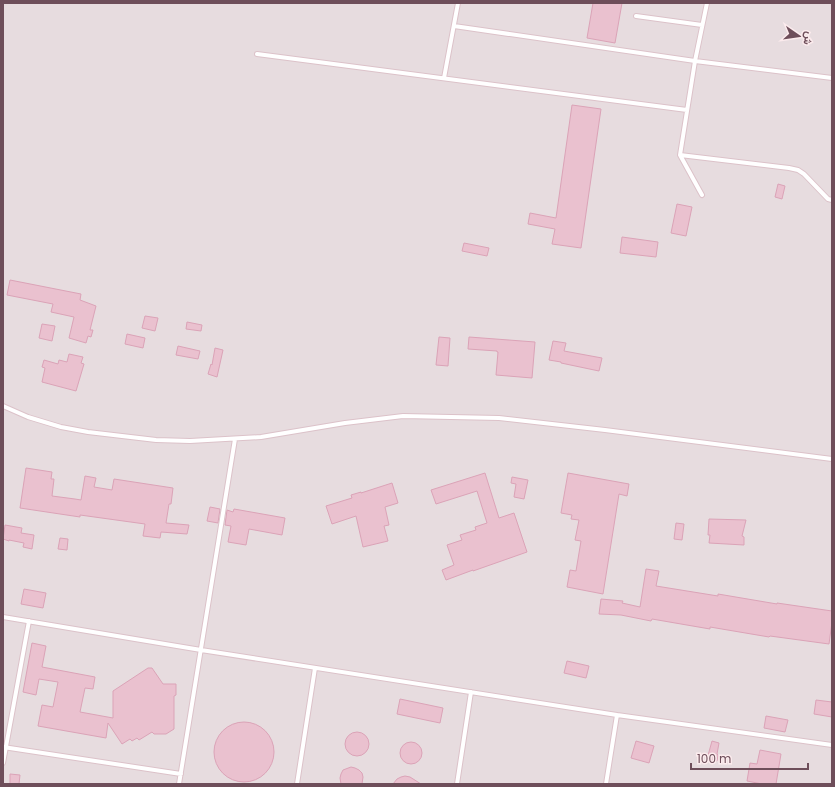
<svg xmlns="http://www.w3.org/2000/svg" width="835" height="787" viewBox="0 0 835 787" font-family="Poppins,Vazirmatn,sans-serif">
  <rect width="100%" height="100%" fill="#f9e5e8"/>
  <!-- industrial -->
  <path fill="#e7dcdf" d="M3 3H832V784H3Z"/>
  <!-- building -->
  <path fill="#eac1cf" stroke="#dba3b7" d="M593 3H622L615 43 587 38Z
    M572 105 601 109 581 248 552 244 555 229 528 224 530 213 556 218Z
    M778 184 785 186 782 199 775 197Z
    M677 204 692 207 686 236 671 233Z
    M622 237 658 242 656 257 620 253Z
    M464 243 489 248 487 256 462 251Z
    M10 280 81 294 80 300 96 306 90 330H93L91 337 88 336 86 343 69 338 74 317 51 312 53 304 7 295Z
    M145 316 158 318 155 331 142 328Z
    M187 322 202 325 201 331 186 329Z
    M42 324 55 326 52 341 39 338Z
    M127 334 145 338 143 348 125 344Z
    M439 337 450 338 448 366 436 365Z
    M469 337 535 342 532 378 496 375 498 352H497V351L468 349Z
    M553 341 566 343 564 351 602 358 599 371 561 363V362L549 360Z
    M178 346 200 351 198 359 176 355Z
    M215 348 223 350 217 377 208 374 211 364 212 365Z
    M69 354 83 357 81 363 84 364 76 391 42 382 45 368 42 367 44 360 58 364 59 360 67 362Z
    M26 468 52 472 51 479H54L52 496 75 499 81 500 85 476 96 478 94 487 112 490 114 479 173 488 171 504H169L166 523 189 525 187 534 161 532 160 538 143 536 145 524 80 515V517L20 508Z
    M485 473 499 518 514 513 527 552 473 571V570L446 580 442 570 454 565 447 545 462 540 460 535 476 530 475 527 487 523 477 491 436 504 431 490Z
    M568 473 629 484 627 496 619 494 603 594 567 587 570 570 576 571 581 541 575 540 579 520 571 519 572 515 561 513Z
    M512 477 528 480 524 499 514 497 516 484 511 483Z
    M392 483 398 503 385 507 389 525 384 526 388 541 363 547 356 516 332 524 326 506 352 498 351 495 361 492V493Z
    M210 507 220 509 218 523 207 521Z
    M234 509 285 518 282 535 249 529 246 545 228 542 231 526 225 525 227 510 233 512Z
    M709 519 746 520 742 536 744 537V545L709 543 710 535H708Z
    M676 523 684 524 682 540 674 539Z
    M5 525 22 528 21 533 34 535 32 549 23 547 24 543 9 540V541L3 539Z
    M60 538 68 539 67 550 58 549Z
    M646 569 659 571 656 586 718 596V594L777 604V603L832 611V622L829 644 770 636 769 637 710 627V629L652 619 651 621 621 615 599 614 601 599 623 601 622 603 640 607Z
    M24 589 46 593 43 608 21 604Z
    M32 643 46 646 42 667 95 677 93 689 85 688 80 712 113 718V691L148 668H152L163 684H176V695L174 696V729L166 734H154L152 732 139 740 137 738 132 741 130 739 122 744 108 723 106 738 38 726 42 705 53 707 58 682 39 679 36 695 23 692Z
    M567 661 589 666 586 678 564 673Z
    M400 699 443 708 440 723 397 714Z
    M816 700 832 702V717L814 714Z
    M766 716 788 720 785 732 764 728Z
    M214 752a30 30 0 1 1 60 0a30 30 0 1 1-60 0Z
    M345 744a12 12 0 1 1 24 0a12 12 0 1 1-24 0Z
    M636 741 654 746 649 763 631 758Z
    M712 741 719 743 717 754 718 755 717 761 707 759Z
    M400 753a11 11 0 1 1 22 0a11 11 0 1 1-22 0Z
    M760 750 781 754 776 784H762L747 781 750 763 757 764Z
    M351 767 355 768 359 770 362 773 363 777 362 784H341L340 778 341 774 343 770Z
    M10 774 20 775 19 784H10Z
    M405 776 410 777 421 784H393L397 779 401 777Z"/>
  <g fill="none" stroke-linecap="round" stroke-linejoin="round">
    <!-- lane casing -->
    <g stroke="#dcc2c9" stroke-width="6">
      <path id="lane" d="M636 16 702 25
        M454 26 695 61 832 78
        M257 54 687 110
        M444 78 458 3
        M680 155 789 168 798 170 804 174 828 199 832 200
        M702 195 680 155 695 61 707 3
        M3 406 28 417 61 427 88 432 156 440 190 441 261 437 345 423 403 416 499 418 605 430 832 459
        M3 617 201 650 617 715 832 745
        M3 747 181 774
        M3 763 29 621
        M179 784 235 439
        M297 784 315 668
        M457 784 471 692
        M606 784 617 715"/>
    </g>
    <!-- lane -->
    <use href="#lane" stroke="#fff" stroke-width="4"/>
  </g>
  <!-- border -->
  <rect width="835" height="787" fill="none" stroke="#6e4e5a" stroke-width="8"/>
  <!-- north arrow -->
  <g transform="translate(799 36) rotate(103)" stroke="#fcebed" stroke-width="3" paint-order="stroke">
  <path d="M0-3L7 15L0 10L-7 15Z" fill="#6e4e5a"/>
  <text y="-6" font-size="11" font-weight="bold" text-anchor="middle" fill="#6e4e5a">ش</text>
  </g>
  <!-- scale -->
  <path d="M691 763v6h117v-6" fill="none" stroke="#6e4e5a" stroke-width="2"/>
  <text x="697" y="763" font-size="12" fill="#6e4e5a" stroke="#fcebed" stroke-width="3" paint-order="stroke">100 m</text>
</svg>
